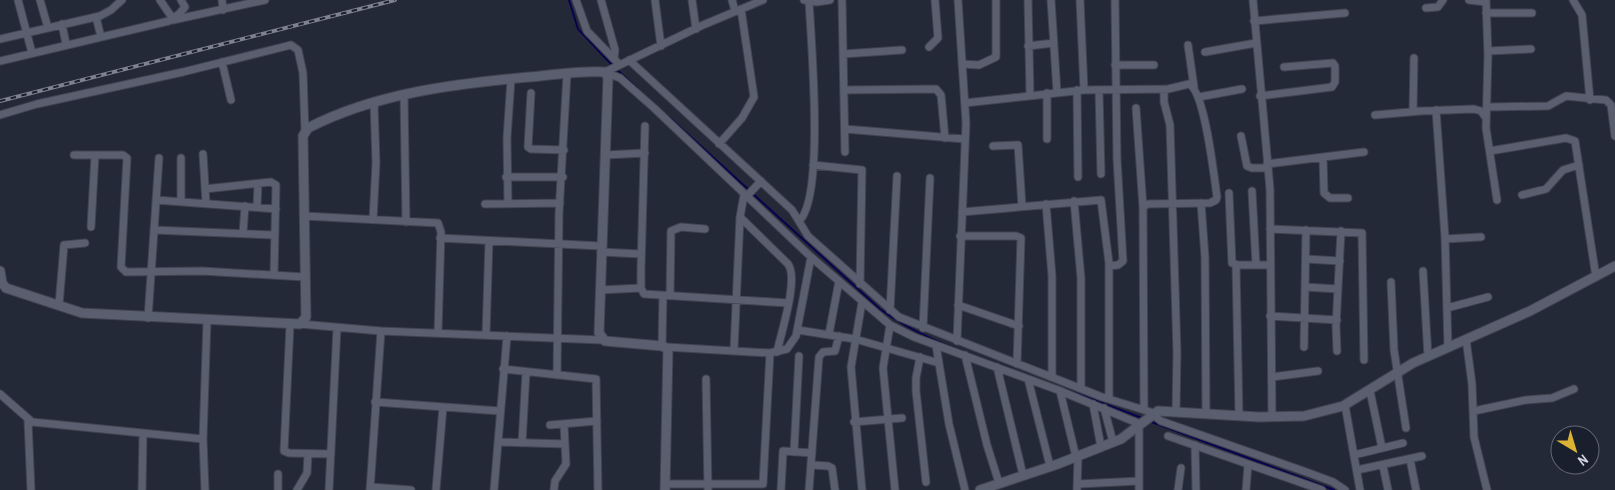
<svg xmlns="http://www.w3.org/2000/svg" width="1615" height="490" viewBox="0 0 1615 490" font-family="'Archivo Narrow',sans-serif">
  <rect width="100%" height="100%" fill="#242937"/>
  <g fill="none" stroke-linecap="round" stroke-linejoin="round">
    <!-- stream -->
    <path stroke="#080350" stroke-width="2" d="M569 0 578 29 612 65
      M615 68 638 89
      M669 117 749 190
      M752 193 880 309C919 338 965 352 1011 369
      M1065 389 1142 418
      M1149 421 1334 490"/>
    <!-- minor casing -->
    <g stroke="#404450" stroke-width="9">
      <path id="minor" d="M18 0 32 53
        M40 0 48 28
        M160 0 173 19
        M222 0 223 10
        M576 0 587 31 619 64
        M601 0 615 50 614 59
        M655 0 661 46
        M692 0 696 29
        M732 0 735 11
        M804 0 817 2 830 0
        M842 0 845 152
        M1028 0 1030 95
        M1051 0 1057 92
        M1080 0 1084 90
        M1253 0 1270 189 1272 417
        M1469 0 1486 2
        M1486 0 1488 55 1486 128 1497 200
        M1573 0 1582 15 1590 100
        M1426 8 1438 7 1443 0
        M1486 13H1532
        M96 17 101 37
        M173 20 265 0
        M1254 21 1345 13
        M62 24 66 44
        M0 39 100 16 111 10 122 0
        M1188 45 1194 87
        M1028 46 1054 43
        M929 47 938 38 935 0
        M1488 51 1531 49
        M1205 52 1256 43
        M843 54 902 50
        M629 60 792 210 808 236 899 317 1102 397 1154 413
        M0 61 169 21 179 14 185 7 181 0
        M222 62 231 100
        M962 64 979 65 996 57V0
        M1115 65H1154
        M605 72 703 25 763 0
        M607 73 620 78 654 108 811 257 890 325 914 337 1058 390 1140 424
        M1164 89V102L1170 125 1177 352 1176 412
        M844 90 936 89 941 95 945 138
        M1077 90 1078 177
        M1099 90 1101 174
        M531 93 528 147 531 149 564 150
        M1047 93V139
        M404 94 406 222
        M1260 96 1332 87 1335 82V66L1333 63 1284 67
        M1199 97 1242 89
        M965 103 1084 90 1168 89 1189 84C1205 92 1214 176 1217 197L1216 200 1210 203 1148 204 1143 207 1144 410
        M1488 107 1548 106 1566 96 1606 100 1611 105 1615 136
        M1136 108 1143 207
        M1436 110 1445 237 1448 348
        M1413 111 1414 58
        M0 115 37 104 183 72 291 45 298 50 303 73 305 131
        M1375 115 1421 111 1474 109 1481 111 1486 118
        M645 126 641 268V288L644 294 788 303
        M845 129 965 139
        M1241 136 1247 166 1252 168H1268
        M719 144 742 118 754 97 741 9
        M993 146 1018 145 1022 206
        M1490 151 1566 138 1575 141 1596 277
        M203 154 206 203
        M74 155H123L127 158 121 267 126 272 202 271 305 277
        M605 155 645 153
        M1323 157 1324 193 1330 198H1348
        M1267 164 1364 152
        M813 165 862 170 860 284
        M506 177H563
        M205 189 271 182 276 185 274 275
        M1252 191 1256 265
        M1229 193 1232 263 1238 265H1270
        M1522 195 1546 189 1563 170 1579 165
        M746 197 761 181
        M156 200 276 209
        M181 201V158
        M1074 201 1081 278V388
        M1201 203 1205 257 1206 413
        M485 204 560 203
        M508 204 507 138 511 79
        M1046 204 1052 276V377
        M257 207 258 184
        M962 212 1101 200 1109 263V399
        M304 216 438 223 441 232 438 333
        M740 217 788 264C799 279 781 333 777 352
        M373 220 376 163 374 102
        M799 221C825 198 811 40 809 1
        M91 227 95 155
        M1270 229 1362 233 1364 360
        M154 230 274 235
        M243 233 245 206
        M960 236H1016L1021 238 1017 364
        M440 238 601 246
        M1445 239 1481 237
        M601 252 641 254
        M1306 259 1340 261
        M1236 265 1239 415
        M1109 266 1118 265 1123 261 1117 159 1115 0
        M1423 271 1428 357
        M1391 282 1394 350 1406 428
        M1305 287 1338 289
        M600 290 641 288
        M670 296 671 231 681 227 705 229
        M862 302 851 367 862 490
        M59 305 64 245 85 243
        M958 305 1019 326
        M1447 308 1488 297
        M890 310 897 176
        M1270 316 1337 320
        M148 318 159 158
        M300 324 381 331 602 340
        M290 325 284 451 289 453 331 454
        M890 325 883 368 895 490
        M923 328 930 178
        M798 330 855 339 939 363
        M829 334 839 281
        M486 335 489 241
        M1466 339 1472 384 1474 437 1487 490
        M957 341 966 123 958 0
        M936 345 949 424 965 490
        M662 346 663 296
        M666 347 770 353 787 349 796 336 811 257
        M1304 347 1306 230
        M734 350 740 217 744 195
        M1337 351 1336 326 1341 231
        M965 355 987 445 999 483
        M920 357 916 378V391L926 482
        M997 367 1023 475
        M503 369 596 379 598 490
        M557 375 559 213 567 74
        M1272 377 1318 371
        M706 379 708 490
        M1028 379 1050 466
        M1060 391 1076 457
        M1370 391 1382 448
        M0 394 32 422 203 439
        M375 402 500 411
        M1093 404 1101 447
        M1345 405 1360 490
        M1104 408 1113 442
        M1474 411 1526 400 1552 398 1574 389
        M1152 414 1161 421 1309 473 1333 482 1345 490
        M28 421 31 490
        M854 422 902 418
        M550 425 597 421
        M1139 425V490
        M1168 436 1322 490
        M498 442 565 444
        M522 443 526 372
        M1195 445 1196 490
        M794 452 799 356
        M1354 455 1403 443
        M1410 459 1416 490
        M812 465 828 466 832 468 835 490
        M1383 466 1388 490
        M1357 470 1422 456
        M278 474V490
        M665 484H763L770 353
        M1078 484 1139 481
        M371 487 411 490
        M142 490 143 434
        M205 490 203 439 207 321
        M297 490 307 473 308 454
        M329 490 337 328
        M370 490 381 331
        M436 490 443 407
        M494 490 507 336
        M554 490 555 481 566 464 564 424
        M781 490 783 451 812 453
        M809 490 819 357 823 352 835 351 839 336
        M1077 490 1078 456
        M1178 490 1181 468
        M1246 490 1248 465"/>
    </g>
    <!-- tertiary casing -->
    <g stroke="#404450" stroke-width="11">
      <path id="tertiary" d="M0 271 2 283 6 288 82 313 300 324 306 317 303 136 308 128C376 93 454 84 529 77 554 75 580 70 605 72L608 78 599 333 605 341 662 346 668 349 665 490
        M980 490 1058 464 1121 439 1158 411 1259 417 1304 416 1343 406 1413 363 1530 311 1615 266"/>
    </g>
    <!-- minor -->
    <use href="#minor" stroke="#5a5f70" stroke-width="7"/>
    <!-- tertiary -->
    <use href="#tertiary" stroke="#5a5f70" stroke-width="9"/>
    <!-- rail casing -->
    <g stroke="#7e828e" stroke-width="4">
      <path id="rail" d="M0 101 395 0"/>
    </g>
    <!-- rail -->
    <use href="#rail" stroke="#1a1f2d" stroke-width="2" stroke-dasharray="5.5" stroke-linecap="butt"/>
  </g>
  <!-- north arrow -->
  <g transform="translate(1575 450) rotate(142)"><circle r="24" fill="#1a1f2d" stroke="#646875"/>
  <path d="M0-4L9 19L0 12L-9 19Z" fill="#dbb233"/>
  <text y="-8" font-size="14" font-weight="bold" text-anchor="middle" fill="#d3d6e0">N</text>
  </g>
</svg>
